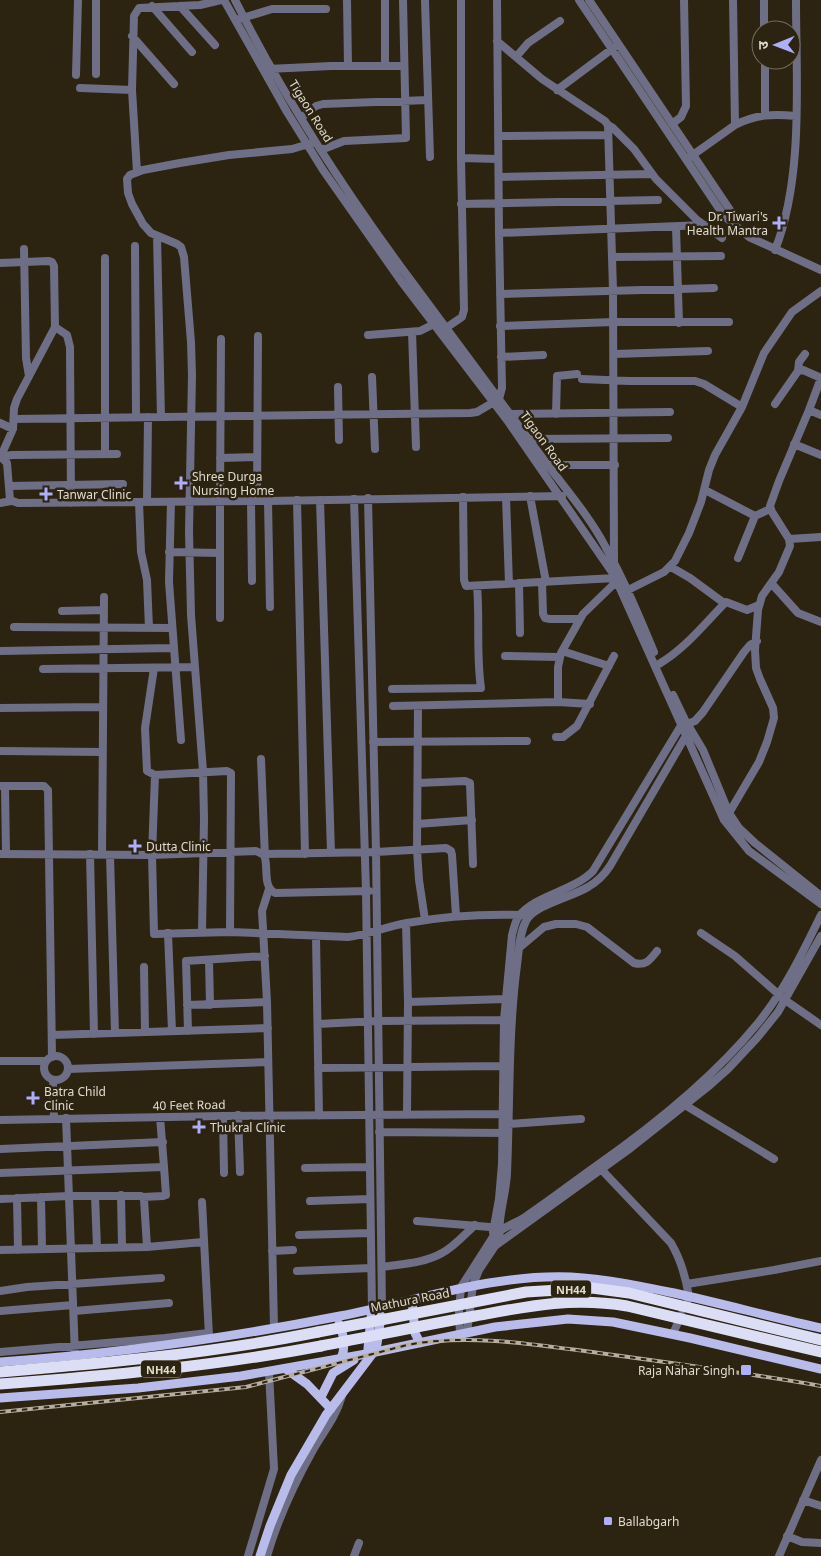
<svg xmlns="http://www.w3.org/2000/svg" width="821" height="1556" viewBox="0 0 821 1556" font-family="'Noto Sans','Noto Sans Devanagari',sans-serif">
  <rect width="100%" height="100%" fill="#2c2311"/>
  <g fill="none" stroke-linecap="round" stroke-linejoin="round">
    <!-- minor -->
    <path stroke="#6e6f86" stroke-width="8" d="M224 0 287 112 323 170 401 281 507 420 614 575 724 820 749 851 821 904
      M235 0C284 98 344 190 409 278 454 339 499 399 544 460 564 487 590 517 605 546 624 580 639 616 654 652
      M347 0 348 66
      M425 0 430 157
      M579 0 724 216 749 237 821 270
      M589 0 732 213 735 225
      M764 0V30
      M152 6 192 52
      M180 6 215 45
      M239 19 272 9H326
      M132 36 174 84
      M497 41 542 79 605 121 608 125 613 290 614 561
      M516 57 528 43 560 21
      M765 60V115
      M385 66V0
      M268 69 331 66H404
      M96 74V0
      M76 75 78 0
      M80 88 132 90 134 16 139 8 200 5 221 0
      M132 90 137 172
      M557 90 616 46
      M301 118 316 106 323 104 428 100
      M672 124 681 117 686 106 684 0
      M608 125 613 128 634 149 656 179 697 220 722 238
      M735 125C756 114 774 114 796 116
      M498 136 608 135
      M321 150 344 141 406 138 403 0
      M690 157 735 125 733 0
      M461 158 498 159
      M499 177 652 174
      M461 204 658 200
      M676 227 679 323
      M499 233 705 225
      M157 236 161 417
      M135 246 136 416
      M24 249 26 358 29 376
      M775 250C804 177 796 78 796 0
      M613 257 721 256
      M105 258V453
      M0 263 49 261 52 262 54 266 55 327 67 335 70 347 71 503
      M500 294 714 288
      M500 326 614 322H729
      M443 330 462 317 464 310 461 158V0
      M412 332 416 447
      M368 335 420 331 434 324
      M614 354 708 351
      M501 357 543 355
      M798 371 799 362 805 354
      M372 377 375 449
      M582 379 629 381H695L704 384 742 407
      M338 387 339 440
      M775 404 798 371 803 370 821 378
      M809 410 821 415
      M511 414 670 412
      M556 414 557 376 577 374
      M14 419 470 413 477 412 499 399 502 388 499 233 497 0
      M0 423 13 429
      M529 439 668 438
      M794 444 821 455
      M0 456 7 463 10 500 18 503 268 501 562 496
      M1 456 13 429 14 408 17 399 55 327
      M4 458 6 456 12 455 117 454
      M220 458 257 457
      M547 465H615
      M9 486 123 484
      M705 490 755 516
      M530 496 546 582
      M463 497 464 580 466 586 615 578
      M506 497 509 584
      M368 498 376 852 382 1308
      M354 499 366 891 372 1310
      M297 500 305 854
      M320 500 331 853
      M251 501 252 581
      M257 501 258 336
      M268 501 270 607
      M139 502 141 552 147 580 149 628
      M147 502 148 417
      M171 502 169 582 181 740
      M0 503 11 501
      M789 539 821 537
      M169 552 220 553
      M738 558 755 516 770 509
      M671 567 690 578 724 603
      M542 582 543 614 545 618 550 619H579
      M519 583 520 633
      M772 584 798 613 821 622
      M628 590 664 572 675 561 689 533 701 502 709 470 715 455 742 407 764 353 792 312 821 291
      M62 611 104 610
      M220 618V501L221 339
      M14 627 172 628
      M0 651 173 648
      M562 651 609 666
      M505 656 559 657
      M659 664C686 648 705 623 726 602L747 610 759 605
      M154 668 145 728 147 771 155 775 227 771 231 773 230 932
      M43 669 195 667
      M392 689 481 688C476 654 480 620 477 586
      M673 695 685 720 703 750 729 813 739 828 755 843 821 896
      M558 702V667L561 653 583 614 617 581
      M393 706 558 702 590 704
      M418 706 417 850 419 880 425 920
      M0 708 103 707
      M687 724 695 721 703 712 744 652 750 645 757 641
      M556 737H563L577 726 614 656
      M373 742 527 741
      M0 751 102 752
      M261 759 265 858
      M155 775 152 855 154 934 230 932 348 937C368 935 387 926 407 923 445 916 484 914 522 915
      M418 783 465 781 470 783 473 864
      M0 786H44L48 790 52 1057
      M5 786 6 854
      M729 813 759 762 767 742 774 718 773 708 760 679 756 668 755 650 758 610 762 596 779 572 790 546 789 539 772 512 770 506 779 481 809 410 821 378
      M417 824 472 820
      M0 854 152 855 256 851 264 855 265 858C268 869 263 887 275 893L369 891
      M90 854 94 1034
      M102 854 104 597
      M265 854 376 852 446 848 451 851 452 855 456 916
      M110 855 115 1033
      M269 889 262 911 267 1002 274 1328
      M406 923 408 1002 407 1114
      M202 932 204 819 203 771 191 615 189 532 192 375 191 342 184 257 181 247 177 244 151 233 143 224 132 204 128 193 127 179 130 175 143 170 180 163 229 155 292 149 312 143
      M168 933 172 1031
      M701 933 735 956 785 1000 821 1025
      M316 936 319 1116
      M519 948 544 927 556 924H576L587 927 634 963C646 966 650 960 657 951
      M209 960 210 1005
      M144 967 145 1032
      M408 1002 506 999
      M187 1005 267 1002
      M318 1024 378 1021 504 1020
      M188 1031 186 961 265 956
      M52 1035 268 1028
      M44 1068a12 12 0 1 1 24 0a12 12 0 1 1-24 0Z
      M0 1061H46
      M318 1068 503 1066
      M68 1069 268 1062
      M53 1080 54 1119
      M685 1105 774 1159
      M238 1115 240 1172
      M223 1116 224 1173
      M66 1118 75 1356
      M0 1120 223 1116 505 1114
      M509 1124 581 1119
      M379 1132 507 1133
      M0 1149 163 1142
      M599 1167 671 1243C681 1260 686 1278 689 1297L688 1300
      M305 1168 370 1167
      M0 1173 164 1167 160 1117
      M121 1195 122 1247
      M95 1196 97 1248
      M41 1197 42 1249
      M143 1197 163 1196 166 1195 164 1167
      M17 1198 18 1250
      M0 1199 69 1196H141L144 1199 147 1247
      M310 1201 370 1199
      M202 1202 209 1336
      M417 1221 490 1227
      M299 1235 371 1233
      M500 1241C497 1218 506 1196 507 1173 510 1104 508 1034 517 965 519 951 519 934 526 921 534 905 572 897 588 887 597 882 604 875 610 866L687 734
      M495 1246 493 1232 499 1199 502 1164 504 1020 512 935C514 928 515 921 519 916 535 895 574 891 593 871L682 724
      M0 1250 147 1247 203 1242
      M272 1251 293 1250
      M382 1267C401 1264 425 1263 442 1253 454 1247 464 1235 475 1225
      M297 1271 371 1268
      M687 1284 774 1270 821 1261
      M0 1291 27 1287 161 1278
      M0 1311 73 1305
      M74 1311 169 1303
      M467 1333 473 1285 479 1270 495 1246 628 1150 710 1085 728 1069 757 1038 778 1012 821 936
      M460 1334 459 1311 461 1287 493 1237C502 1227 514 1224 525 1217 549 1201 572 1183 596 1166 653 1126 714 1077 758 1023 784 991 803 952 821 915
      M673 1334 681 1315
      M0 1352 165 1338 208 1333
      M803 1500 821 1506
      M787 1536 802 1542 821 1543
      M248 1556 274 1469 269 1372
      M267 1556C278 1518 294 1484 313 1450 324 1431 336 1417 342 1396
      M354 1556 359 1543
      M779 1556 821 1460"/>
    <!-- major -->
    <path stroke="#b9bceb" stroke-width="9" d="M412 1300 415 1333 420 1343
      M339 1324C344 1335 346 1347 341 1359
      M367 1359 371 1317
      M0 1362C114 1354 228 1338 340 1316 419 1301 490 1274 571 1277 606 1279 640 1286 674 1293 723 1304 772 1317 821 1328
      M286 1369 307 1384 331 1409
      M321 1397 333 1373 354 1360
      M0 1398 138 1388 241 1376 366 1354 495 1327 568 1319 613 1322 690 1338 821 1369
      M260 1556 270 1526 291 1475 326 1415 373 1353 377 1344 381 1316"/>
    <!-- highway -->
    <path stroke="#dcdef5" stroke-width="11" d="M0 1372C106 1363 214 1353 318 1332
      M0 1384C107 1376 215 1366 321 1346"/>
    <!-- rail casing -->
    <g stroke="#b5aea1" stroke-width="4">
      <path id="rail" d="M0 1412 246 1387 407 1345C471 1333 536 1345 599 1353 673 1363 747 1373 821 1386"/>
    </g>
    <!-- rail -->
    <use href="#rail" stroke="#2c2311" stroke-width="2" stroke-dasharray="5.5" stroke-linecap="butt"/>
    <!-- highway-bridge -->
    <path stroke="#dcdef5" stroke-width="11" d="M318 1332 526 1292 592 1288 629 1293 821 1340
      M321 1346C373 1336 424 1325 475 1316 529 1306 572 1297 627 1306L821 1352"/>
  </g>
  <!-- markers -->
  <g fill="#adaffb" stroke="#2c2311" stroke-width="2">
    <path d="M776.5 215.5h5v5h5v5h-5v5h-5v-5h-5v-5h5z"/>
    <path d="M178.5 475.5h5v5h5v5h-5v5h-5v-5h-5v-5h5z"/>
    <path d="M43.5 486.5h5v5h5v5h-5v5h-5v-5h-5v-5h5z"/>
    <path d="M132.5 838.5h5v5h5v5h-5v5h-5v-5h-5v-5h5z"/>
    <path d="M30.5 1090.5h5v5h5v5h-5v5h-5v-5h-5v-5h5z"/>
    <path d="M196.5 1119.5h5v5h5v5h-5v5h-5v-5h-5v-5h5z"/>
    <rect x="740" y="1364" width="12" height="12" rx="2.5"/>
    <rect x="603" y="1516" width="10" height="10" rx="2.5"/>
  </g>
  <g text-anchor="middle" dominant-baseline="central" stroke-width="5" stroke-linejoin="round" paint-order="stroke">
    <!-- shield labels -->
    <g fill="#2c2311" stroke="#aaa396" stroke-width="1">
      <rect x="551" y="1280.5" width="40" height="17" rx="4"/>
      <rect x="141" y="1360.5" width="40" height="17" rx="4"/>
    </g>
    <g font-size="11" font-weight="bold" fill="#e0dacf">
      <text x="571" y="1289">NH44</text>
      <text x="161" y="1369">NH44</text>
    </g>
    <!-- street labels -->
    <g font-size="12" fill="#e0dacf" stroke="#2c2311">
      <text transform="translate(311 111) rotate(58)">Tigaon Road</text>
      <text transform="translate(544 441) rotate(54)">Tigaon Road</text>
      <text transform="translate(189 1105) rotate(-1)">40 Feet Road</text>
      <text transform="translate(410 1300) rotate(-11)">Mathura Road</text>
    </g>
    <!-- poi labels -->
    <g font-size="12" fill="#e0dacf" stroke="#2c2311" text-anchor="start">
      <text x="768" y="216" text-anchor="end">Dr. Tiwari's<tspan x="768" dy="14">Health Mantra</tspan></text>
      <text x="192" y="476">Shree Durga<tspan x="192" dy="14">Nursing Home</tspan></text>
      <text x="57" y="494">Tanwar Clinic</text>
      <text x="146" y="846">Dutta Clinic</text>
      <text x="44" y="1091">Batra Child<tspan x="44" dy="14">Clinic</tspan></text>
      <text x="210" y="1127">Thukral Clinic</text>
      <text x="735" y="1370" text-anchor="end">Raja Nahar Singh</text>
      <text x="618" y="1521">Ballabgarh</text>
    </g>
  </g>
  <!-- north arrow -->
  <g transform="translate(776 45) rotate(269)"><circle r="24" fill="#2c2311" stroke="#746c5d"/>
  <path d="M0-4L9 19L0 12L-9 19Z" fill="#adaffb"/>
  <text y="-8" font-size="14" font-weight="bold" text-anchor="middle" fill="#e0dacf">उ</text>
  </g>
</svg>
